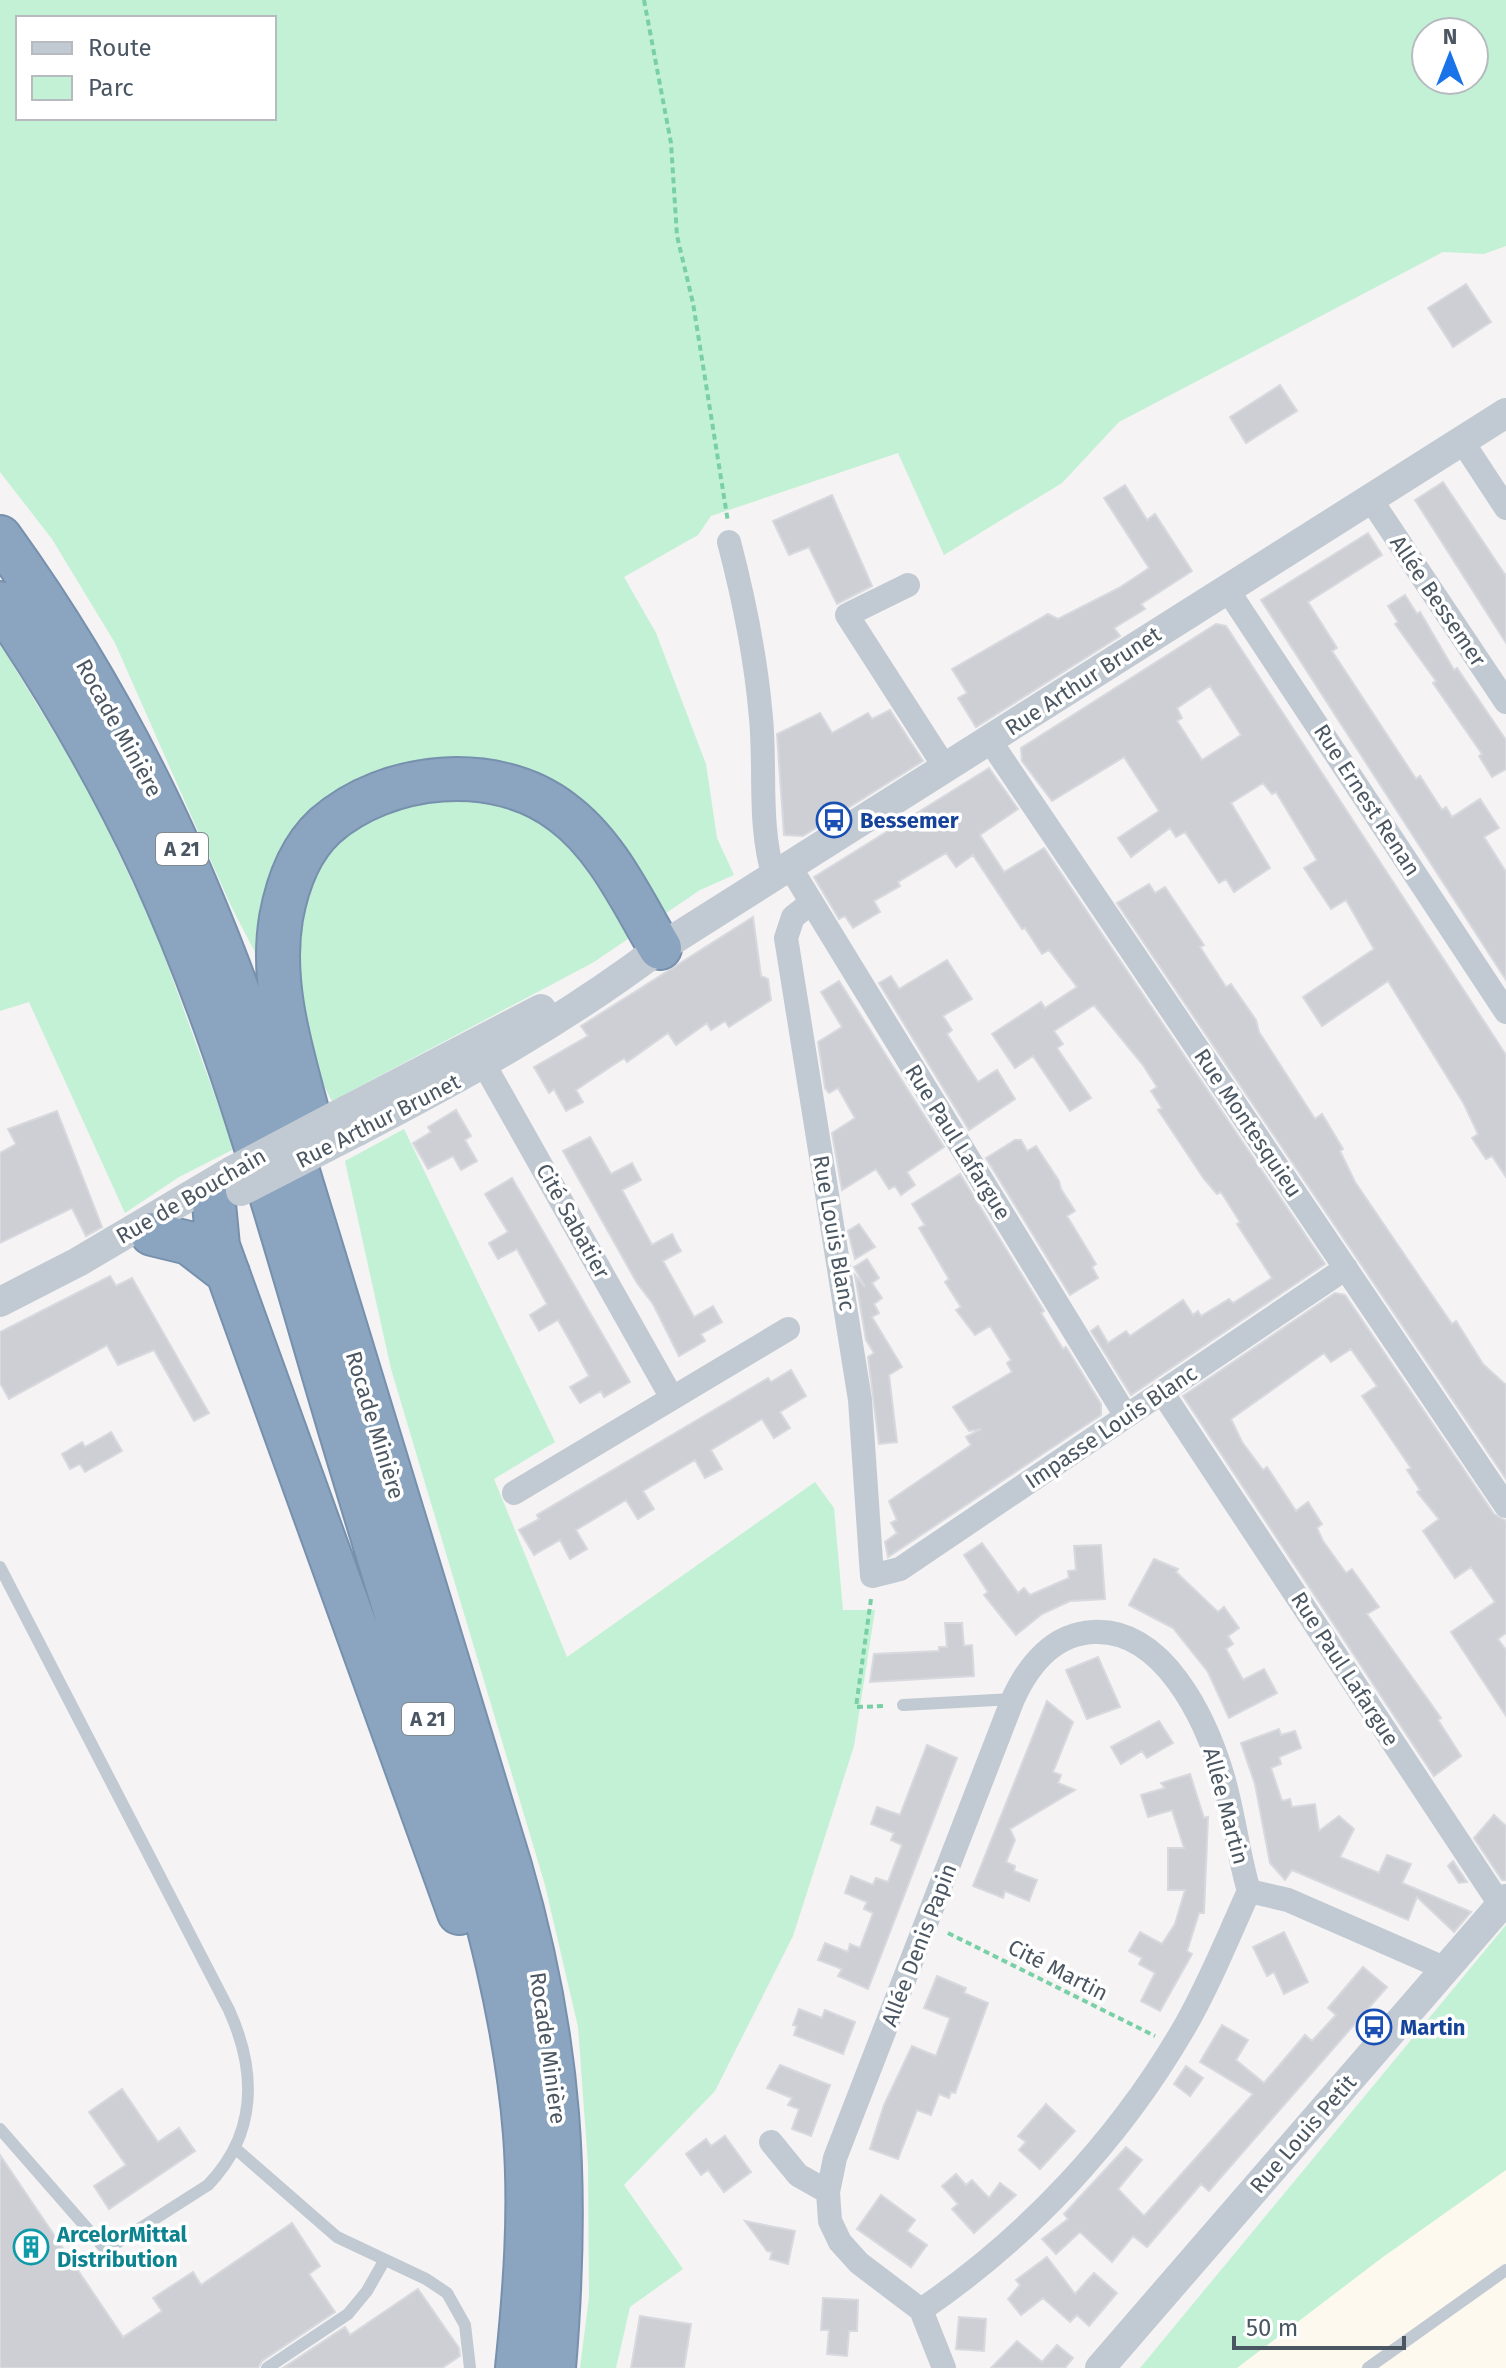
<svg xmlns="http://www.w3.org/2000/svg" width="1506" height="2368" viewBox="0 0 1506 2368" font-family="'Fira Sans',sans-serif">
  <rect width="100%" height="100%" fill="#f5f3f3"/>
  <!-- commercial -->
  <path fill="#fdf9ef" d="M1506 1925V2368H1140L1278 2204Z"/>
  <!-- green -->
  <path fill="#c3f1d5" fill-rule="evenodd" d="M0 0H1506V246L1484 254 1443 252 1119 422 1062 483 944 555 898 453 711 516 698 535 624 577 656 633 706 764 717 838 734 875 700 890 594 962 332 1101 231 906 115 643 52 539 0 472ZM18 18H274V118H18ZM1426 32H1474V80H1426Z
    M0 644 87 786 155 930 234 1149 179 1177 125 1213 29 1002 0 1011Z
    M404 1129 555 1442 494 1479 567 1657 815 1482 834 1508 843 1610H875L854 1746 793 1936 715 2091 624 2185 683 2269 630 2307 616 2368H580L589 2297 588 2164 578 2027 545 1885 391 1369 345 1161Z
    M1506 1925V2170L1383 2257 1237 2368H1140Z"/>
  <!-- building -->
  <path fill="#cdcfd5" stroke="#d7d9de" stroke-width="2" fill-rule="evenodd" d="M1466 284 1491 322 1453 347 1428 308Z
    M1280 385 1297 411 1246 443 1230 417Z
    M1443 482 1506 576V643L1415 500Z
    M1125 485 1147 520 1155 514 1192 571 1141 604 1145 609 1114 628 1120 636 976 727 958 698 967 693 952 669 1048 614 1058 619 1119 588 1149 568 1104 498Z
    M832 495 872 586 837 604 809 547 789 555 773 521Z
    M1368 533 1382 555 1308 602 1337 648 1332 651 1416 779 1420 776 1442 810 1446 807 1452 817 1480 799 1499 828 1484 837 1506 872V980L1261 600Z
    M1405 595 1417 614 1420 612 1454 670 1457 668 1506 740V769L1492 777 1479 756 1482 754 1433 683 1436 681 1395 624 1398 622 1388 606Z
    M1216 624 1226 626 1506 1055V1177L1492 1156 1486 1159 1472 1138 1478 1134 1464 1104 1388 981 1322 1026 1303 997 1374 949 1346 900 1331 909 1304 868 1317 860 1276 792 1272 794 1263 783 1231 803 1270 868 1234 892 1226 879 1219 883 1185 832 1176 837 1170 828 1131 857 1118 838 1159 811 1124 757 1052 801 1022 761 1021 748ZM1210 686 1241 735 1202 760 1177 721 1182 718 1177 708Z
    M890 710 923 761 803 836 784 835 777 734 820 713 832 733 868 713 872 719Z
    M989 768 1018 809 980 835 1004 872 1044 848 1325 1264 1131 1395 1091 1331 1098 1326 1108 1343 1126 1331 1130 1336 1183 1300 1193 1315 1198 1311 1201 1316 1229 1299 1233 1303 1272 1278 1237 1224 1240 1222 1221 1192 1217 1194 1204 1179 1158 1110 1162 1108 1151 1091 1157 1087 1143 1065 1094 1005 1054 1031 1063 1044 1057 1048 1091 1098 1070 1111 1033 1056 1015 1068 992 1034 1041 1002 1045 1008 1077 987 1049 950 1042 954 1025 928 1022 929 973 855 956 867 946 853 898 882 900 886 874 901 880 912 853 928 845 916 839 919 814 877Z
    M1149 884 1155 893 1165 887 1204 945 1200 947 1226 987 1231 984 1256 1020 1259 1032 1315 1119 1322 1114 1343 1149 1340 1151 1355 1182 1423 1282 1452 1324 1456 1321 1483 1364 1506 1385V1479L1117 903Z
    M753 917 761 976 768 979 771 1000 729 1027 725 1021 711 1030 707 1023 676 1045 668 1033 627 1062 624 1058 576 1090 583 1102 566 1111 554 1089 549 1093 534 1067 588 1036 581 1026Z
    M947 960 972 999 943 1016 952 1030 947 1034 978 1082 997 1070 1015 1099 969 1130 879 983 891 976 899 989Z
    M839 981 944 1147 907 1172 915 1185 901 1195 895 1186 889 1189 876 1169 842 1190 832 1133 855 1118 838 1088 829 1093 825 1088 818 1042 842 1027 821 992Z
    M456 1110 471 1136 465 1140 477 1161 461 1170 453 1156 428 1169 413 1143 431 1132 428 1127Z
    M57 1111 102 1227 86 1236 72 1208 0 1243V1153L16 1144 8 1129Z
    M590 1137 611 1174 632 1163 641 1180 622 1190 652 1245 672 1234 676 1242 681 1251 663 1261 694 1317 713 1306 722 1322 701 1334 705 1341 679 1356 653 1304 637 1283 563 1151Z
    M1015 1140H1021L1027 1151 1036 1146 1059 1181 1061 1189 1075 1211 1067 1216 1096 1264 1092 1267 1098 1278 1070 1295 986 1158Z
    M960 1174 1044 1311 1041 1313 1063 1349 1066 1347 1101 1404V1415L888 1557 885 1542 897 1533 891 1523 897 1520 889 1501 971 1445 966 1437 981 1429 969 1431 953 1407 1012 1372 1007 1363 1011 1360 990 1326 975 1335 956 1310 961 1307 945 1282 949 1279 919 1228 925 1225 912 1204Z
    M512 1178 630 1382 604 1397 601 1391 580 1403 570 1387 589 1376 574 1348 558 1320 539 1331 530 1315 547 1304 517 1249 498 1259 489 1243 508 1232 485 1194Z
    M859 1224 875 1247 855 1259 848 1231Z
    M867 1259 879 1278 872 1283 882 1298 874 1304 879 1313 872 1317 902 1367 889 1375 897 1442 879 1444 868 1357 874 1353 866 1340 855 1275 865 1287 854 1267Z
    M110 1276 116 1286 132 1278 209 1413 194 1421 154 1350 118 1365 107 1345 9 1399 0 1383V1332Z
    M1335 1293 1345 1295 1494 1514 1506 1521V1633L1498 1639 1506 1650V1716L1451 1632 1495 1602 1471 1567 1455 1578 1423 1531 1439 1519 1417 1492 1420 1490 1407 1470 1411 1468 1362 1396 1377 1386 1351 1349 1331 1362 1324 1353 1231 1419 1242 1442 1263 1470 1267 1467 1296 1511 1308 1502 1322 1524 1317 1528 1323 1541 1346 1573 1352 1569 1379 1607 1367 1614 1441 1718 1438 1720 1461 1756 1434 1776 1183 1396Z
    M791 1370 806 1396 780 1412 790 1428 774 1438 762 1419 711 1450 722 1469 705 1478 695 1460 643 1491 654 1509 638 1519 626 1500 576 1530 587 1549 570 1559 560 1540 534 1555 519 1530 539 1519 537 1515 768 1378 771 1382Z
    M111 1432 122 1451 85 1472 80 1464 70 1469 62 1454 82 1442 85 1447Z
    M982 1543 1018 1593 1024 1588 1030 1595 1069 1578 1068 1571 1076 1570 1074 1546 1101 1545 1105 1599 1070 1601 1042 1614 1016 1635 984 1595 988 1592 964 1555Z
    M1154 1559 1178 1569 1176 1572 1218 1612 1224 1607 1239 1628 1228 1636 1233 1644 1226 1649 1243 1680 1264 1669 1277 1693 1229 1718 1208 1672 1173 1628 1129 1605Z
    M945 1623H962L964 1646 972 1645 974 1676 870 1682 874 1654 939 1651V1647H947Z
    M1098 1657 1120 1707 1087 1719 1066 1670Z
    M1047 1701 1073 1722 1053 1772 1061 1775 1058 1783 1075 1790 1010 1829 1015 1840 1006 1862 1015 1866 1014 1871 1037 1880 1029 1901 1005 1891 1003 1898 973 1886Z
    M1159 1721 1173 1743 1147 1758 1142 1751 1121 1764 1111 1747Z
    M1279 1729 1281 1735 1295 1731 1301 1748 1279 1757 1281 1764 1271 1768 1282 1801 1290 1799 1292 1807 1315 1804 1319 1831 1339 1816 1354 1829 1340 1857 1379 1873 1387 1855 1411 1864 1402 1883 1471 1912 1454 1932 1417 1897 1408 1920 1292 1870 1285 1880 1270 1863 1255 1784 1241 1743Z
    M927 1745 957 1758 868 1989 838 1976 842 1969 818 1960 825 1943 848 1952 850 1944 860 1948 873 1913 864 1909 867 1902 845 1893 851 1876 873 1885 876 1878 888 1882 902 1845 891 1840 894 1833 871 1824 877 1807 900 1815Z
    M1190 1774 1204 1818 1208 1817 1204 1913H1199L1187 1951 1192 1954 1160 2011 1141 2001 1155 1973 1139 1964 1142 1958 1129 1951 1140 1932 1162 1944 1175 1924 1185 1890H1168V1848H1184L1172 1810 1148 1817 1141 1795 1165 1788 1161 1783Z
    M1494 1815 1506 1826V1880H1502L1474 1838Z
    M1453 1861 1467 1882 1459 1883 1448 1866Z
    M1284 1932 1308 1982 1284 1994 1274 1972 1267 1976 1253 1947Z
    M1363 1967 1387 1987 1209 2191 1201 2184 1147 2247 1133 2236 1112 2262 1080 2232 1056 2254 1042 2239 1068 2219 1064 2214 1126 2147 1142 2160 1118 2189 1144 2216 1253 2094 1200 2062 1222 2025 1248 2040 1236 2060 1264 2083 1305 2035 1312 2041 1336 2015 1328 2008Z
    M937 1976 966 1988 964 1993 988 2003 955 2093 951 2092 949 2098 939 2094 931 2115 917 2110 898 2159 870 2149 884 2105 912 2046 936 2056 950 2018 924 2008Z
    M799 2009 822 2018 825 2010 855 2022 843 2054 794 2035 797 2026 793 2025Z
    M780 2065 830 2085 811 2136 792 2129 799 2109 788 2105 792 2098 767 2088Z
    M1186 2066 1203 2078 1190 2096 1174 2084Z
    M122 2089 158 2142 179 2128 195 2151 109 2209 94 2186 126 2165 89 2112Z
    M1046 2104 1075 2131 1040 2169 1019 2150 1026 2142 1018 2136Z
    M725 2136 751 2172 724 2192 708 2170 701 2175 686 2154 706 2139 711 2146Z
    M0 2155 123 2337 162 2311 153 2298 193 2272 201 2285 292 2223 320 2266 309 2274 335 2312 262 2361 258 2368H0Z
    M956 2174 966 2185 972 2180 989 2198 1000 2183 1016 2195 974 2233 952 2209 958 2204 942 2186Z
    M881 2195 915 2220 907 2231 927 2245 911 2267 857 2229Z
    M745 2221 795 2231 788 2264 770 2259 772 2252 767 2251Z
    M1047 2257 1075 2294 1094 2273 1117 2293 1089 2326 1077 2315 1070 2322 1043 2298 1021 2315 1008 2299 1020 2285 1016 2280Z
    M418 2289 459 2348 460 2356 442 2368H283L345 2327 350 2335Z
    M823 2298 858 2300 857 2331H849L847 2356 827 2354 829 2330H821Z
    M640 2316 691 2324 684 2368H631Z
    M959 2317 986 2319 984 2351 956 2349Z
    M1017 2341 1042 2362 1057 2345 1073 2358 1065 2368H991Z"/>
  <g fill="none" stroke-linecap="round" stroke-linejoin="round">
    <!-- motorway casing -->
    <g stroke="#7690ad" stroke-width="46">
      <path id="motorway" d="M0 537C129 716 204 886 274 1093L510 1866C562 2044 569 2185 554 2368
        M0 603C58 689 110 778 153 871 239 1059 291 1269 351 1466 384 1576 418 1687 452 1797 485 1908 516 2019 525 2134 531 2212 525 2291 517 2368
        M308 1114C291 1050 270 984 281 918 287 885 300 849 325 826 386 772 496 761 562 812 607 845 632 901 660 948
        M214 1204 218 1246 459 1913
        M152 1234 189 1243 228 1273"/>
    </g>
    <!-- path -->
    <path stroke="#7ad0a6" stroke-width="4" stroke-dasharray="6 4" stroke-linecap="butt" d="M644 0 671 143 677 236 693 303 728 522
      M871 1599 856 1707 886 1706
      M948 1933 1155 2036"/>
    <!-- service -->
    <path stroke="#c1cad2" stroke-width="12" d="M0 1567 229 2010C257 2072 257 2134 208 2185L106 2250 0 2129
      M903 1705 1013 1699
      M236 2149 337 2237 426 2279 447 2293 465 2325 470 2368
      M267 2368 348 2314 367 2291 384 2261
      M1368 2368 1506 2270"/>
    <!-- minor -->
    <path stroke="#c1cad2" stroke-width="24" d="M1462 441 1506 508
      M1371 500 1506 702
      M729 542C744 599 756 659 761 718 766 771 758 825 774 877
      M908 585 847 615 946 769
      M1227 589 1506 1012
      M990 741 1506 1506
      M790 867 1126 1416
      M811 903 793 917 786 938 860 1400 872 1576 900 1569 1346 1268
      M476 1050 672 1398
      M1162 1392 1501 1906
      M514 1493 788 1329
      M771 2142 798 2175 828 2192 830 2221 840 2242 859 2263 921 2310 944 2368
      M828 2192 835 2158 1013 1699C1028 1666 1053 1634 1093 1632 1164 1628 1206 1720 1223 1777 1234 1815 1238 1854 1249 1891L1288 1900 1446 1969
      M921 2310C1027 2238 1119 2140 1184 2028 1209 1985 1228 1937 1249 1891"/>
    <!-- tertiary -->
    <path stroke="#c1cad2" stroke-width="30" d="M347 1110 541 1009
      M358 1131C464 1076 565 1020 660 948L1506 413
      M0 1302 78 1262 232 1171
      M1100 2368 1506 1899"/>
    <!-- motorway -->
    <use href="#motorway" stroke="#8ba5c1" stroke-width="42"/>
    <!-- tertiary-bridge -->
    <path stroke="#c1cad2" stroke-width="30" d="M232 1171 347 1110
      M241 1191 358 1131"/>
  </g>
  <!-- icons -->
  <defs>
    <g id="bus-ring" transform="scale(1.8)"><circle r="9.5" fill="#fff" stroke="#1a4fb4" stroke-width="1.5"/><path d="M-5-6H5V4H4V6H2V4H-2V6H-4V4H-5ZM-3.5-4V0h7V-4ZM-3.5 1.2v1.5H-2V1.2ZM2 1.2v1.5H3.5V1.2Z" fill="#1a4fb4"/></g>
    <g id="building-ring" transform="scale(1.8)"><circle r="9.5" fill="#fff" stroke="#0f9aa8" stroke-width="1.5"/><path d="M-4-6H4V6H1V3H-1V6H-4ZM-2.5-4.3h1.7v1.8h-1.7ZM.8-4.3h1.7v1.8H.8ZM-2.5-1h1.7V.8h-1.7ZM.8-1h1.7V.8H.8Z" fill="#0f9aa8"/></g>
  </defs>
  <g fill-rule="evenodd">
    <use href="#bus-ring" x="834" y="820"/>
    <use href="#bus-ring" x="1374" y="2027"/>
    <use href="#building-ring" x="31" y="2247"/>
  </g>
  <g text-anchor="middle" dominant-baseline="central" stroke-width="7" stroke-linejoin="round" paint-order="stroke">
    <!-- shield labels -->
    <g fill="#fff" stroke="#808990" stroke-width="2">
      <rect x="156" y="833" width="52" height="32" rx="6"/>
      <rect x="402" y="1703" width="52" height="32" rx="6"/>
    </g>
    <g font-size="20" font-weight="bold" fill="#4a5661">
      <text x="182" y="849">A 21</text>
      <text x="428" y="1719">A 21</text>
    </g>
    <!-- street labels -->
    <g font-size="22" fill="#4a5661" stroke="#fff">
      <text transform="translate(1438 601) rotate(56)">Allée Bessemer</text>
      <text transform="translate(1083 681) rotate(-33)">Rue Arthur Brunet</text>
      <text transform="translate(119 728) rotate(61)">Rocade Minière</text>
      <text transform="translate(1367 800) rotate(57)">Rue Ernest Renan</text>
      <text transform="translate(378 1121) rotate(-27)">Rue Arthur Brunet</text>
      <text transform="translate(1248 1123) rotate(56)">Rue Montesquieu</text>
      <text transform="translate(958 1142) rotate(58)">Rue Paul Lafargue</text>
      <text transform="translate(191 1196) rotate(-30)">Rue de Bouchain</text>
      <text transform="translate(573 1221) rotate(61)">Cité Sabatier</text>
      <text transform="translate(834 1233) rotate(80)">Rue Louis Blanc</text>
      <text transform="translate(375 1425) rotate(73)">Rocade Minière</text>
      <text transform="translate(1111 1427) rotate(-34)">Impasse Louis Blanc</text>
      <text transform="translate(1345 1669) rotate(57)">Rue Paul Lafargue</text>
      <text transform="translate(1226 1806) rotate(75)">Allée Martin</text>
      <text transform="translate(919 1945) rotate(-69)">Allée Denis Papin</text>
      <text transform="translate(1058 1970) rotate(27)">Cité Martin</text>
      <text transform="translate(548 2048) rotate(82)">Rocade Minière</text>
      <text transform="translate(1303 2134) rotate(-49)">Rue Louis Petit</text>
    </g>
    <!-- transit labels -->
    <g font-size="22" font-weight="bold" fill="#164399" stroke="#fff" text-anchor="start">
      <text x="860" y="820">Bessemer</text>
      <text x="1400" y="2027">Martin</text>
    </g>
    <!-- culture labels -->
    <g font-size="22" font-weight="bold" fill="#0d838f" stroke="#fff" text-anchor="start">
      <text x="57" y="2234">ArcelorMittal<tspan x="57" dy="25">Distribution</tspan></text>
    </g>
  </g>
  <!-- legend -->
  <rect x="16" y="16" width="260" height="104" fill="#ffffff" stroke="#b7bbc0" stroke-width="2"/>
  <rect x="32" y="42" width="40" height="12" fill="#c1cad2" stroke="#b7bbc0" stroke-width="2"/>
  <text x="88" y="56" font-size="24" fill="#4a5661">Route</text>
  <rect x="32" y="76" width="40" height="24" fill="#c3f1d5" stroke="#b7bbc0" stroke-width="2"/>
  <text x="88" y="96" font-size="24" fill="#4a5661">Parc</text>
  <!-- north arrow -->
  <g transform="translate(1450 56)"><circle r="38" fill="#ffffff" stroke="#b7bbc0" stroke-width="2"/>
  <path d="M0-6L14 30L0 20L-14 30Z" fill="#1a73e8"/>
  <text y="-12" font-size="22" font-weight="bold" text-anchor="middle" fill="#4a5661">N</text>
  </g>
  <!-- scale -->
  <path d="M1234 2336v12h170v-12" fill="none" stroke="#4a5661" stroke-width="4"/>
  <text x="1246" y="2336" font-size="24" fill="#4a5661" stroke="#ffffff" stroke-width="6" paint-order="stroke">50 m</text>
</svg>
